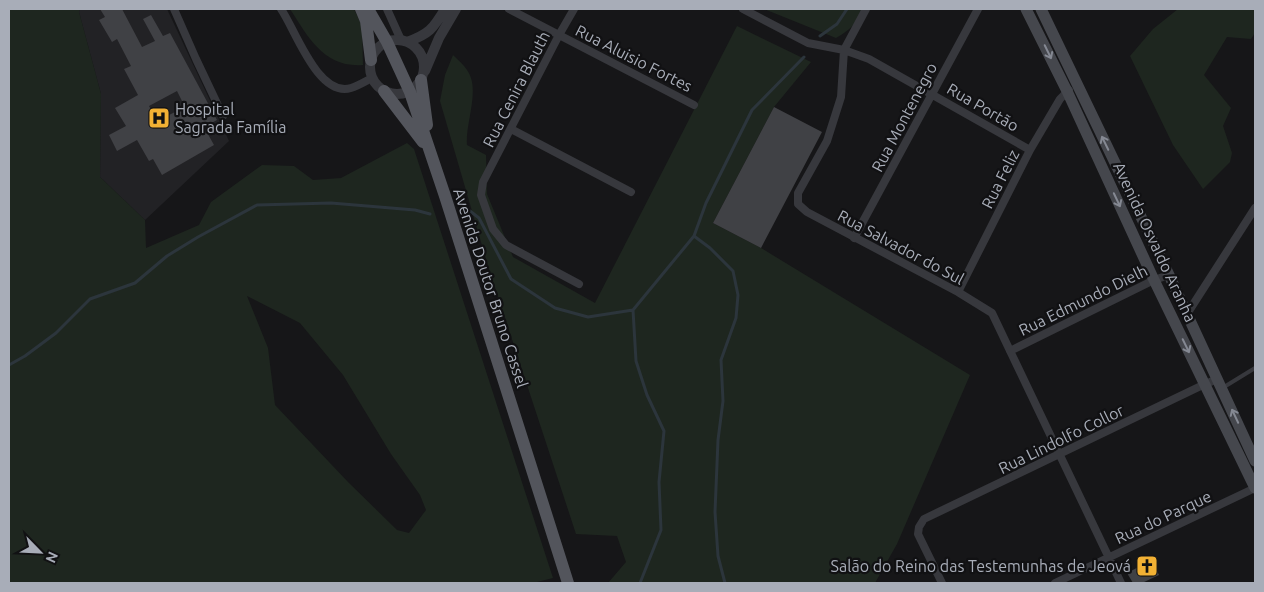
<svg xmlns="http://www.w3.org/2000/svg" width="1264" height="592" viewBox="0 0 1264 592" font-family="Ubuntu,sans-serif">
  <rect width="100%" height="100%" fill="#161618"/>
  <!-- built -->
  <path fill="#222225" d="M80 9H167L229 141 145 220 100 177 101 94 79 12Z"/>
  <!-- green -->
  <path fill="#1e261f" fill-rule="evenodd" d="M9 9H80L79 12 101 94 100 177 145 220 146 248 199 225 211 202 262 165 294 166 313 180 341 178 407 143 414 149 553 578 533 583H9ZM247 296 300 323 343 375 391 454 420 495 426 510 409 533 397 530 348 482 275 405 268 348Z
    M290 9H354L362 26 363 65C324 68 308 37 290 9Z
    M764 9H864C858 22 849 31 836 38Z
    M1178 9H1255V33L1251 39 1227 37 1204 75 1231 108 1223 126 1232 153 1230 162 1203 189 1173 145 1130 56 1153 29Z
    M737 26 811 62 774 107 713 223 761 248 970 375 897 544 875 583H608L626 562 617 536 576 534 488 266 440 101 445 75 453 55C458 60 464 65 467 70 481 89 465 123 467 145L486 155 487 194 513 257 595 303Z"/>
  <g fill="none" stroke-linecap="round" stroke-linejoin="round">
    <!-- stream -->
    <path stroke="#2c353c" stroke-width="3" d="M820 36 837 24 847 9
      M470 211 479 218 511 279 555 308 588 317 633 310 694 236 706 203 752 110 804 57
      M694 236 710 248 733 271 738 295 736 318 721 360 723 401 718 440 715 512 718 556 725 583
      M633 310 636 361 647 395 664 431 659 482 661 530 640 583
      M9 365 25 356 56 333 90 299 135 283 167 256 198 237 257 205 331 203 415 210 430 214"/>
  </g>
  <!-- building -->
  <path fill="#404145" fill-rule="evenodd" d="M100 9H122L142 47 155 41 143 19 151 15 163 36 170 33 217 120 204 127 214 145 162 175 153 159 149 161 137 140 117 151 109 135 126 126 115 108 138 95 124 69 131 66 117 39 112 42 99 20 105 17ZM177 91 185 107 157 121 149 106Z
    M774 107 822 132 761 248 713 223Z
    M1152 560 1159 575 1142 583H1133L1127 573Z"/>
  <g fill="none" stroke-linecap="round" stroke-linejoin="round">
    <!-- service -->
    <path stroke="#37383d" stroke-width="4" d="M1224 387 1255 368"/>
    <!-- minor -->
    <path stroke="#37383d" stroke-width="8" d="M174 9 196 59 223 116
      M281 9C295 29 318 98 351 88 358 86 366 81 372 78
      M387 9 401 40
      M509 9 694 105
      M574 9 559 35 483 182 481 195 493 229 506 245 579 284
      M743 9 808 43 844 50 869 59 1030 150
      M866 9 844 50 841 97 827 141 798 193V204L807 212 958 292 992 313 1121 583
      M511 129 631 192
      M854 238 978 9
      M958 292 1030 150 1060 99 1069 90
      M1187 314 1255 208
      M1010 351 1154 280 1169 275
      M942 583 918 534 919 527 924 519 1205 384 1218 379
      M1055 583 1255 488"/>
    <!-- tertiary -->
    <path stroke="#37383d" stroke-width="10" d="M370 67a27 27 0 1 1 54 0a27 27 0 1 1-54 0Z
      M407 42C429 34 433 29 445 9
      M425 71 439 38 456 9"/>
    <!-- secondary -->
    <path stroke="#45474d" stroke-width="11" d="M1026 9 1067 91 1154 280 1255 488
      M1041 9 1169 275 1255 461"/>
    <!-- primary -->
    <path stroke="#53555c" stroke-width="12" d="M361 9 366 21 371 60
      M368 9 387 42 410 92 445 196 568 583
      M421 80 427 125
      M384 91 423 142"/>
  </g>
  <!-- one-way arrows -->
  <defs><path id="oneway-shaft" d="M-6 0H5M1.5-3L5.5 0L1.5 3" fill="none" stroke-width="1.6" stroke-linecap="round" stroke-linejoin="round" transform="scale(1.25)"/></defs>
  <g stroke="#858993">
    <use href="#oneway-shaft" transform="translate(1048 52) rotate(64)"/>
    <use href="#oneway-shaft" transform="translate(1105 143) rotate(-116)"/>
    <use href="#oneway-shaft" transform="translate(1117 200) rotate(65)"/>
    <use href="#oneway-shaft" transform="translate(1186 346) rotate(64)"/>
    <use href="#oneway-shaft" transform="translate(1235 416) rotate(-115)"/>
  </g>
  <!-- icons -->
  <defs>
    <g id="hospital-square" transform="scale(1.125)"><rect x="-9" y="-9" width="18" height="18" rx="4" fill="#f2b134" stroke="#111113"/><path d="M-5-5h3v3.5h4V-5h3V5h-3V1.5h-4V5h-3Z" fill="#111"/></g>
    <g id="church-square" transform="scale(1.125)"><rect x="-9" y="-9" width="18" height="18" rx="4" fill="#f2b134" stroke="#111113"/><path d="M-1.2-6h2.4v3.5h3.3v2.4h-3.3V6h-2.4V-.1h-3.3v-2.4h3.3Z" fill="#111"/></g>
  </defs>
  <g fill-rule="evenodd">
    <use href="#hospital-square" x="159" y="118"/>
    <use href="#church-square" x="1147" y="566"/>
  </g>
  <g text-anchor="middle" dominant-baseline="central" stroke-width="4.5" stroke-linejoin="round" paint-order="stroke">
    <!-- street labels -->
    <g font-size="16" fill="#a8adb8" stroke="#111113">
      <text transform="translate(634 58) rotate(27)">Rua Aluisio Fortes</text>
      <text transform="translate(516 89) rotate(-63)">Rua Cenira Blauth</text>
      <text transform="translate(983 107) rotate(30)">Rua Portão</text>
      <text transform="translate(904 117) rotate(-62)">Rua Montenegro</text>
      <text transform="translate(1000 179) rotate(-63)">Rua Feliz</text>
      <text transform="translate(1155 242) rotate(65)">Avenida Osvaldo Aranha</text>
      <text transform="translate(901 247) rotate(28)">Rua Salvador do Sul</text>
      <text transform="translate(491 288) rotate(72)">Avenida Doutor Bruno Cassel</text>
      <text transform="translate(1083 300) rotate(-26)">Rua Edmundo Dielh</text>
      <text transform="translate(1061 439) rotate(-26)">Rua Lindolfo Collor</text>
      <text transform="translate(1163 517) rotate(-25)">Rua do Parque</text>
    </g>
    <!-- poi labels -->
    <g font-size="16" fill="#a8adb8" stroke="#111113" text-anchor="start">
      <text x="175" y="109">Hospital<tspan x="175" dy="18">Sagrada Família</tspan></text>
      <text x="1131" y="566" text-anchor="end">Salão do Reino das Testemunhas de Jeová</text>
    </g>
  </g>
  <!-- border -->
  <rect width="1264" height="592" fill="none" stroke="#a8adb8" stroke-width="20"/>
  <!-- north arrow -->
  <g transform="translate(40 552) rotate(114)" stroke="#111113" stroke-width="4" paint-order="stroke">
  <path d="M0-4L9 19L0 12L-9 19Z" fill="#a8adb8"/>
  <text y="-8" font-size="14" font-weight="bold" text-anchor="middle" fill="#a8adb8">N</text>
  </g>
</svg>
